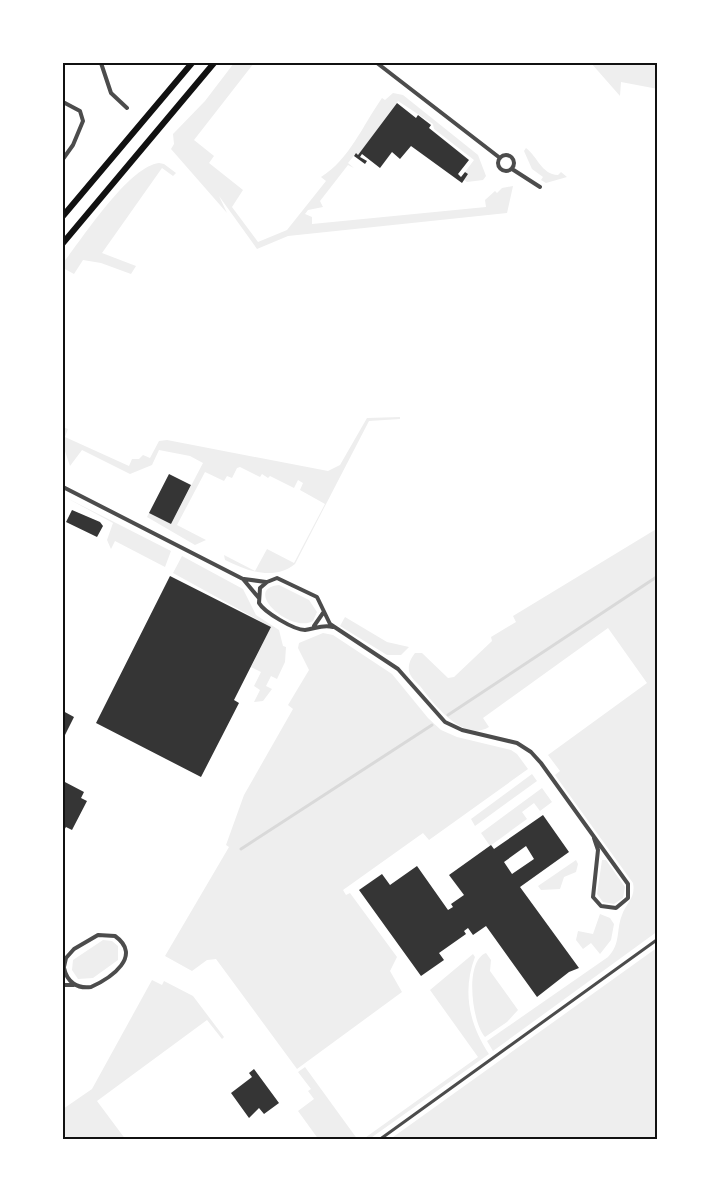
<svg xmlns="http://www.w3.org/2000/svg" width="721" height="1203" viewBox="0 0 721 1203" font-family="'IBM Plex Sans',sans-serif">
  <rect width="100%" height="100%" fill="#fff"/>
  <!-- green -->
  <path fill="#eee" d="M234 63H254L194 140 214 156 209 163 243 190 232 207 258 242 287 230 326 181 321 177C349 160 363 125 382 98L385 100 393 93 403 95 478 155 486 176 483 180 467 182 464 180 468 174 465 172 474 160 434 129 433 124 398 101 358 155 356 153 348 163 354 168 348 165 320 201 323 207 308 210 305 214 312 217V224L486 207 485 200 495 191 497 193 502 188 513 186 507 213 288 236 257 249 219 196 227 213 171 149 174 144 173 134 205 101Z
    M591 63H658V89L621 82 620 96Z
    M526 148C538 157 541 174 558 175L561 172 567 177 546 183 541 180 543 177 532 169 524 151Z
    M159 163 164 164 176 173 173 176 162 168 102 253 136 266 131 274 101 263 83 260 74 274 63 268V263C83 238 128 167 159 163Z
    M400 417V419L369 421 295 564C274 581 247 571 225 560L224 555 255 571 267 549 294 563 325 504 300 490 303 483 298 480 294 488 270 476 268 478 262 474 260 477 240 467 237 468 232 478 227 476 224 481 205 472 177 525 206 540 195 545 147 517 149 513 171 524 203 463 190 456 159 450 152 465 130 474 82 450 70 466 63 445V427L68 429 65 437 129 466 132 459H139L143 455 150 458 159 441 167 440 328 471 340 465 367 418Z
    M63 496 171 551 165 567 115 541 111 549 107 540 113 523Z
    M658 528V931L493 1051 487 1041 608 957C621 944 616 930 622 915 626 903 636 898 633 883L555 775 560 771 548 755 647 683 608 628 483 718 489 727C463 743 433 703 420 686 416 682 410 677 409 671 408 664 411 658 415 653H422L448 678 454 677 492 641 491 637 516 622 513 616Z
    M182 556 243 589 256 615 279 630 283 646 286 647 285 662 277 679 271 676 266 686 272 689 263 701 254 702 260 690 254 686 261 672 251 667 271 627 173 573Z
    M279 585 309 600 317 612 313 621C291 634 241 589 279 585Z
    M345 617 387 642 409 647 401 655H387L340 626Z
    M323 633 333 635 392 674 428 718 441 730 457 737 511 750 517 754 528 769 429 840 423 833 343 890 346 895 350 893 397 957 390 971 402 992 297 1069 216 959 207 960 192 971 165 956 229 847 226 845 244 795 293 709 288 705 309 670 298 648 299 643Z
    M532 774 537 781 475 826 471 819Z
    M542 788 552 802 540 811 534 803 522 812 527 819 490 846 481 833Z
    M576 860 578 864 576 872 564 877 560 889 541 890 538 886Z
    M602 860H606L625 887 623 898 614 904 603 902 597 894Z
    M600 914 610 918 614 924 611 940 600 954 591 943 583 949 576 940 578 931 593 934Z
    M103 940 112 941 118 946V960L93 978 78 979 72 970 73 960Z
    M658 947V1140H389Z
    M486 953 491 960 490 971 518 1010 507 1022 485 1037C472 1023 464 961 486 953Z
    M473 954 475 957C462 991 469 1024 489 1054L368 1140H362L478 1057 430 990Z
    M152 980 162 985 164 981 193 996 224 1037 222 1039 207 1020 97 1101 126 1140H67L63 1130V1109L92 1089Z
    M305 1067 358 1140H319L298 1111 314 1099 308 1091 311 1089 298 1072Z"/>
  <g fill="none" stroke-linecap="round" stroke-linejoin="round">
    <!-- stream -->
    <path stroke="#d9d9d9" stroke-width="3" d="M448 715 658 576
      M241 849 432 725"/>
  </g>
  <!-- building -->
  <path fill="#353535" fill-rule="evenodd" d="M397 103 416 118 418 115 431 125 429 128 469 160 458 174 461 177 465 172 468 174 462 183 411 146 400 159 392 152 380 168 362 154 360 157 367 161 365 164 354 156 356 153 358 155Z
    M169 474 191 485 171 524 149 513Z
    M72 510 100 522 103 526 97 537 66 522Z
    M170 576 271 627 234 700 239 703 201 777 96 723Z
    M63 711 74 717 63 739Z
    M63 781 84 792 81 798 87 801 72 830 66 827 63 832Z
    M543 815 569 852 520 887 579 968 569 972 537 997 486 926 473 935 468 928 464 931 466 934 439 953 444 960 421 976 359 890 382 874 390 885 417 866 448 910 453 907 451 904 464 895 449 875 491 845 494 849ZM526 846 534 859 512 874 504 862Z
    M254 1069 279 1103 264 1114 259 1108 249 1118 231 1093 252 1077 249 1073Z"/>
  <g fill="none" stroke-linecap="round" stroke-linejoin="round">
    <!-- pedestrian -->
    <path stroke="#4c4c4c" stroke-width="3" d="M379 1140 658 939"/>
    <!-- minor -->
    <path stroke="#4c4c4c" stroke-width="4" d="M101 63 111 93 127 108
      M377 63 500 158
      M63 102 80 111 83 121 73 145 63 159
      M498 163a8 8 0 1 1 16 0a8 8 0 1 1-16 0Z
      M512 169 540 187
      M63 487 243 579 258 597
      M244 579 266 582
      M314 626 323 613
      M333 627C322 624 315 629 305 630 294 630 264 612 259 603L260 588 267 582 277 578 317 597 330 624 398 669 445 722 462 730 517 743 531 752 541 763 628 884V898L616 908 601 906 593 897 598 850 594 838
      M63 971 66 958 74 949 98 935 115 936C143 956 111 978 91 987 77 989 67 982 64 968
      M63 985H74"/>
    <!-- primary -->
    <path stroke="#111" stroke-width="6" d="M63 216 192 63
      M63 243 214 63"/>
  </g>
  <!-- border -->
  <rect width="721" height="1203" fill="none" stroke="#ffffff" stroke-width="129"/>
  <rect x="64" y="64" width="592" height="1074" fill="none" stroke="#111" stroke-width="2"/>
</svg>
